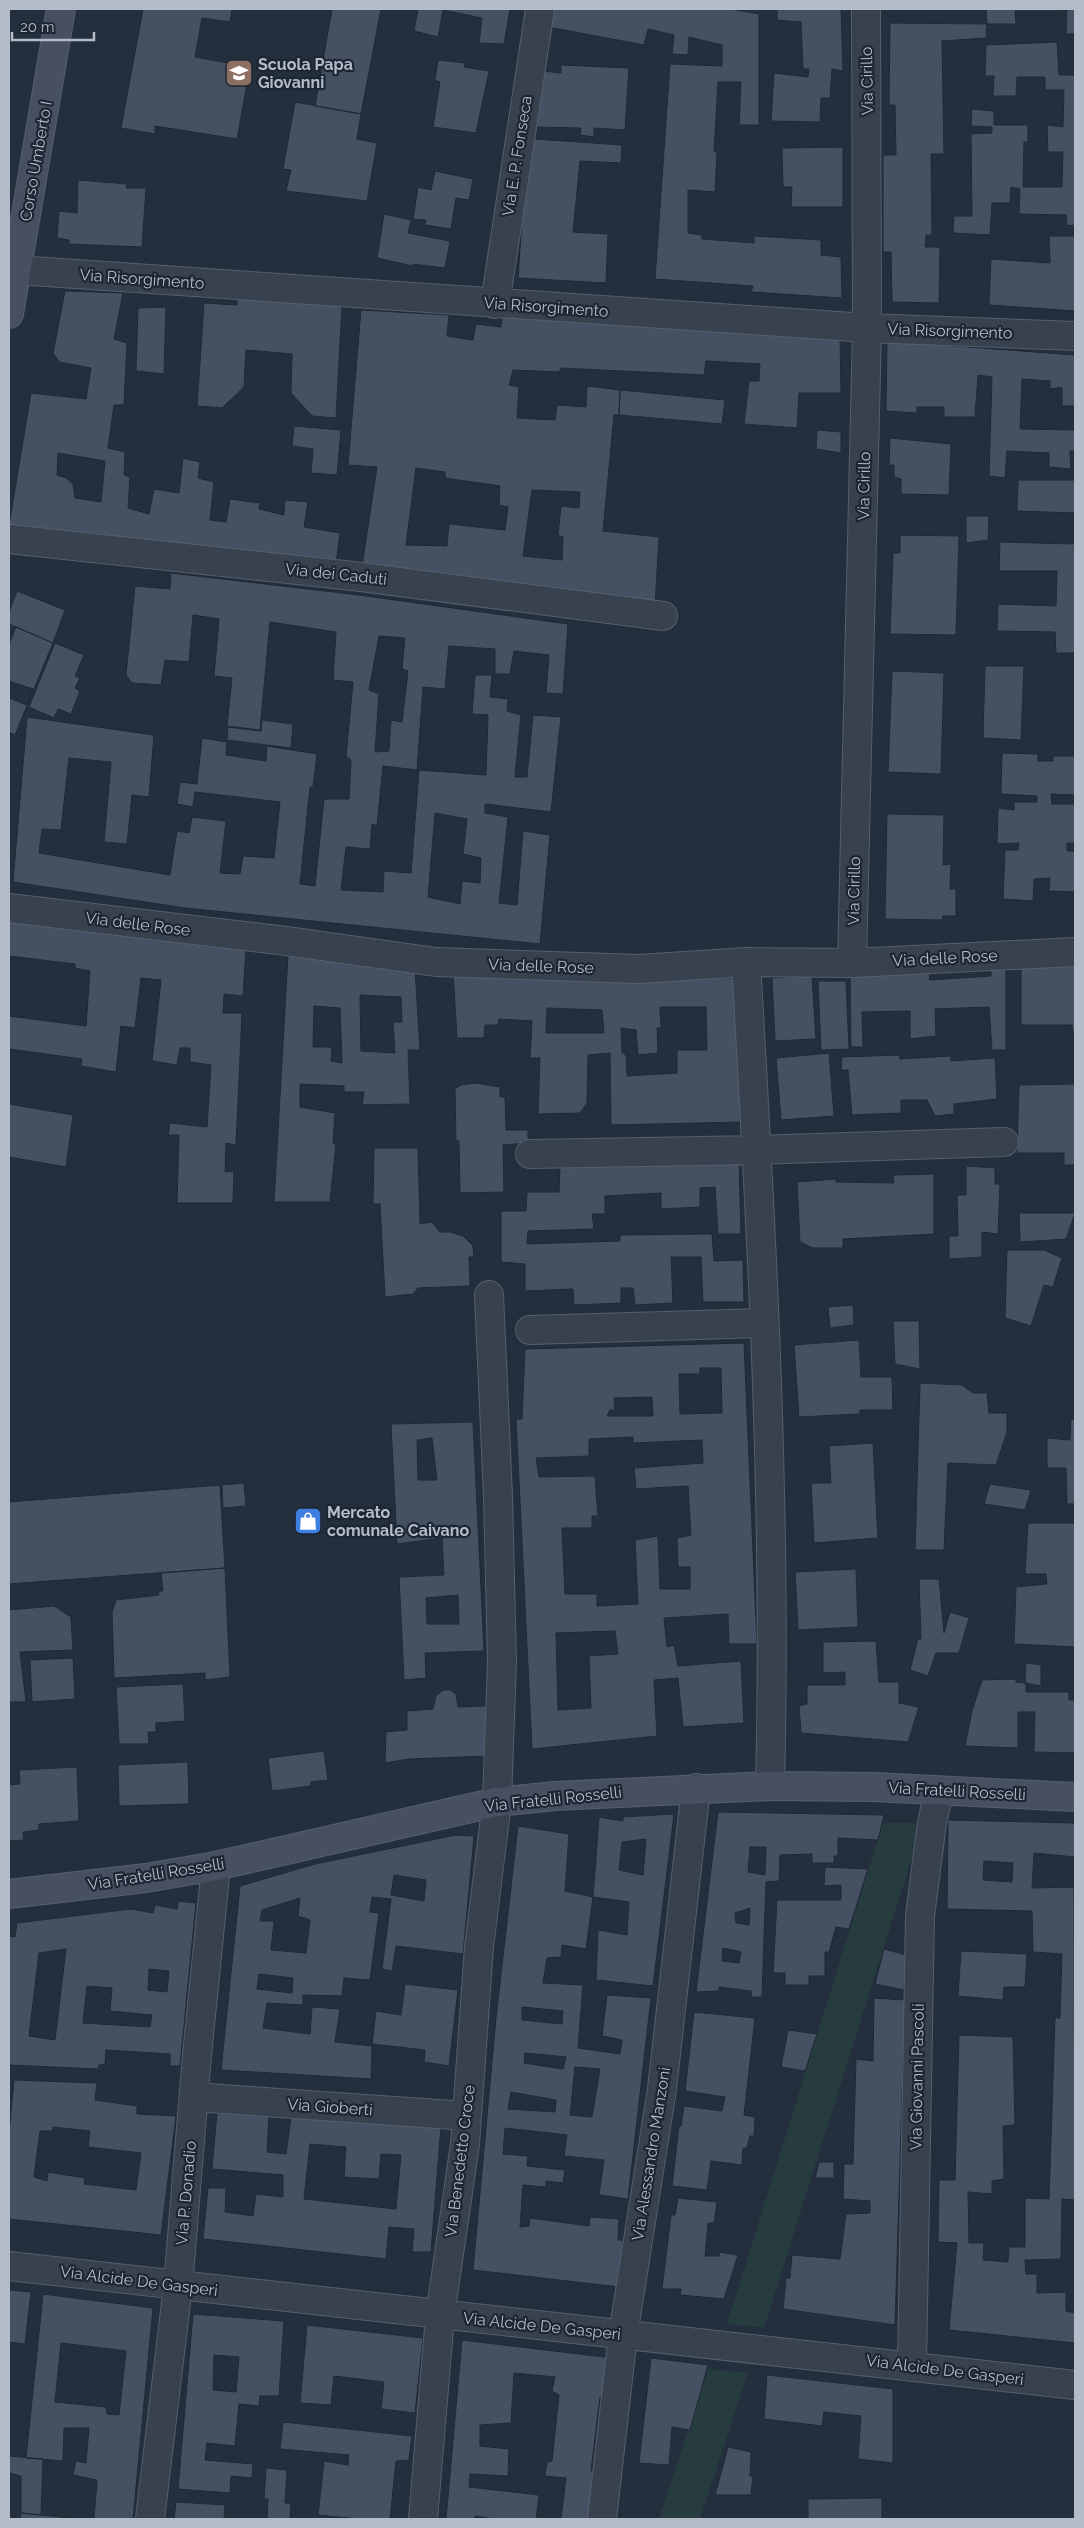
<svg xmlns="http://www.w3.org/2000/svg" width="1084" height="2528" viewBox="0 0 1084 2528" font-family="Raleway,sans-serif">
  <rect width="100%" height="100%" fill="#242f3e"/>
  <!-- green -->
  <path fill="#263c3f" d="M883 1823H923L764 2328 727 2324Z
    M708 2369 748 2373 700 2519H659Z"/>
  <!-- building -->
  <path fill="#455162" stroke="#1f2835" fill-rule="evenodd" d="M143 9H232L230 22 202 18 195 57 250 67 237 139 155 126V134L121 128Z
    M332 9H381L361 114 315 106Z
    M418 9H510L504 44 479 43 482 18 443 10 438 37 414 31Z
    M551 9H730L759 14V125H739L741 82H718L714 152H717L715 192 688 190V233L702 235V239L754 243V236L821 240V255L841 257 842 298 751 292 753 286 655 279 670 64 722 66V45L689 37 688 55 672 54 674 35 648 29 644 45 548 27Z
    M777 9H841L843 71 832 69 830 98H821L820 122 771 121 774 73 808 77 809 69H803L801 22 777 20Z
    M986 9H1058V11H1015L1016 24H987Z
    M1067 9H1075V34H1066Z
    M890 23 987 24 986 38 942 41 944 154H931L932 235H926L925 247H940L939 303 892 302 891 252H883V155H896L895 105H889Z
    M1057 42 1059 75H1075V225L1067 226 1066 215 1019 214 1020 189 1011 187 1010 203H992L990 235 953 233 954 216H972L971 134 992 133V127L971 126 972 109 994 111V125H1028V142H1024L1023 187H1062L1063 152H1048L1047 125 1063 127 1064 90H1045V77H1017L1016 96H993L994 76H985L986 45Z
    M438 60 465 63 464 67 489 71 476 133 433 127 440 82 435 80Z
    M561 65 629 68 625 130 594 128V137L580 135 581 128 536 127 535 86 542 88 543 71 561 73Z
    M295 102 361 114 357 139 377 143 367 201 286 191 291 170 283 169Z
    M534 139 622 145 621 163 580 161 573 232 608 234 606 283 518 278 523 205Z
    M843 147V207H791L792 187H783L782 148Z
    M435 171 473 179 469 200 456 198 451 229 425 225 426 220 413 219 418 187 431 190Z
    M78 180 127 184 126 188H146L142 247 69 244V240L57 238 59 211 77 213Z
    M384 214 411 220 408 233 450 241 445 268 413 264V266L377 258Z
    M1049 236H1075V311L989 305 991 259 1050 263Z
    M65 291 123 293 114 339 127 343 124 405H114L108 448 125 452 124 475 130 477 128 508 149 514 154 489 179 493 183 458 200 462 198 478 214 482 210 520 226 522 230 499 260 503 259 509 284 515 285 500 308 502 304 527 340 533 336 564 9 525 31 393 86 399 91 368 59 362 53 353ZM58 453 105 461 101 502 75 498 73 484 66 478 57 475Z
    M237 298 342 306 336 418 312 416 291 393 292 354 246 350 244 387 222 408 197 406 204 303 237 305Z
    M166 307 164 374 136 371 138 308Z
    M361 310 449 315 447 336 473 340 476 324 501 327 502 317 840 339 841 393H799L797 428 744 424 749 381H759L760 364 706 361 704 375 561 368 559 372 513 370 509 385 519 387 517 418 555 420 557 405 586 407 587 386 620 390 619 415H614L603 531 659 537 655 605 362 566 377 467 348 465ZM416 468 445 472V478L500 486 499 505 508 507 505 530 449 524 447 546 406 545ZM532 490 580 492 579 508 561 506 558 535 563 537 562 560 523 556Z
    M887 341 1075 355V406H1062V387L1050 389V381L1022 379 1020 429 1075 430V451H1070L1071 469 1049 467V453L1007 451 1005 478 989 476 992 377 978 375 975 417H944V407H917V413L886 411Z
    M620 390 725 400 722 424 619 415Z
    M294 426 341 430 337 475 311 473 313 449 292 446Z
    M817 430 841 432V453L816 449Z
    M890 438 951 444 949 495 901 494V479L894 477V465H889Z
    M1018 480H1075V653H1056L1055 632 997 631 998 604 1056 606 1057 571H999L1000 542 1073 544 1074 513 1017 511Z
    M966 516H989L988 540 966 543Z
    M900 535 959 536 956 635 890 634 893 553H900Z
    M171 573 359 595 568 624 563 694 546 693 549 655 514 651 510 674H495V649L449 646 445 689 423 687 417 770 383 766 377 826 372 824 370 849 346 847 341 890 383 892 384 871 411 873 419 770 486 775 488 715 472 714 475 675H492L490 697 508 699 507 711 521 715 515 777H527L533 715 561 717 551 812 485 804V813L508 817 499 903 517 905 523 831 550 835 540 944 185 908 13 882 27 717 154 735 149 797 132 795 127 844 104 842 111 762 69 758 61 830 42 829 39 853 170 875 177 831 189 833 192 817 226 821 220 873 240 874 243 856 274 858 280 802 195 792 193 807 177 804 180 782 197 784 202 738 227 742 226 755 266 761 267 746 317 754 313 787H310L300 884 315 886 324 799H349L351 760 346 756 353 682 333 680 336 632 270 622 260 730 227 726 232 678 214 676 219 619 193 615 189 662 165 660 161 685 132 683 126 675 135 586 170 589ZM379 636 405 638 402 669 408 671 402 722 391 720 389 751 375 752 379 694 369 690ZM435 813 467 819 463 854 481 858 480 883 462 881 460 904 428 897Z
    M17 591 65 610 53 643 9 624V612Z
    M16 627 53 643 15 735 9 732V644Z
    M55 643 84 655 75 676 80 678 75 688 80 691 71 714 58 709 54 718 29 707Z
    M985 666H1024L1021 740 983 738Z
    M892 671 944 673 941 774 888 772Z
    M9 681 33 689 27 705 9 698Z
    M262 720 293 724 291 748 227 740 228 727 261 731Z
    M1002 753 1038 754V761H1053V756H1075V795L1051 794 1052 804H1075V843H1067V851H1075V892L1049 891 1050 878 1034 879 1033 901 1003 899 1005 850H1018L1019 843 997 844 998 808 1014 810V802H1037V796L1001 794Z
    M887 814 944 815 943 865 951 864 950 889H956V916H943L942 920 885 919Z
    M9 915 246 949 243 996 224 994 223 1013H242L236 1145 226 1143 225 1172 234 1171 233 1203H177L179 1135H168L170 1123 207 1127 211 1065 190 1062V1048H180L177 1065 152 1061 161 980 141 978 135 1028 121 1026 116 1072 81 1066 82 1059 9 1049V1016L86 1026 90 971 75 968V964L9 956Z
    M288 956 415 968 420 1050H408L410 1104 362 1105 364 1092H344V1086L300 1084V1107L335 1113 333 1144H336L330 1202H274ZM360 995 401 997 402 1022H393L395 1053 361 1051ZM314 1006 340 1008 342 1063 331 1061 332 1047H313Z
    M1075 962V1033H1073L1072 1025H1021V967Z
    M991 967H1006V1050H992L989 1007 935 1009 936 1036 910 1039V1011L862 1012 863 1047H851L850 975 929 972 930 980 991 976Z
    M453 972 533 977 734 978 741 1122 611 1125 610 1053 588 1055 587 1103 580 1113 538 1114 540 1058H530L532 1021 499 1019 498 1025H485L484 1038H457ZM660 1007H706L707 1050H677V1073L627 1076 626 1055 622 1053 621 1028 636 1030 638 1055 658 1053 657 1028H661ZM547 1008 602 1010 604 1033H546Z
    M812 975 816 1039 775 1041 772 978Z
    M818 981H846L849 1049 821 1050Z
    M829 1053 834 1116 781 1120 776 1058Z
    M899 1055 900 1059 951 1056V1061L995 1058 997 1099 954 1104V1114L935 1116 927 1100H901V1113L852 1115 848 1070H841L842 1057Z
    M475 1083 500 1087V1097H505L506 1130H528V1143L503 1145 504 1192 460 1193 459 1141H456L455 1089 461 1085Z
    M1075 1084V1165H1064V1153H1017L1019 1085Z
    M9 1104 73 1115 66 1167 9 1157Z
    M374 1148H418L420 1224 432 1222 440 1232H450L463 1236 473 1246 474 1257H469L470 1286 418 1288 413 1294 385 1297 380 1204H373Z
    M739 1161 741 1234H718L715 1187 700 1188V1207L661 1209V1193L605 1196V1214H592L594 1229 528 1231 527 1244 620 1241V1235L712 1234 714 1261 743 1260 744 1302H703L701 1257H671L673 1303 635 1305 633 1288H621V1303L574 1305 573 1289 525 1291V1264L501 1262V1211H526L527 1192H559L560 1167Z
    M966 1166 995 1168V1184H1000L998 1234 982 1232V1257L949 1259V1236H958L957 1195H966Z
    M934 1174V1234L843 1239V1248H813L800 1242 797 1182 836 1179V1182L894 1183 893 1175Z
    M1019 1213H1075L1066 1239 1020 1242Z
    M1007 1250H1044L1062 1258 1053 1287 1044 1285 1031 1326 1005 1318Z
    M853 1305 854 1325 830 1328 828 1307Z
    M893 1321H919L920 1369 895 1364Z
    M859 1340 861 1377H892L893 1410H860V1414L799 1417 794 1345Z
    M744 1343 757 1644H729L728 1614 664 1618 667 1647 674 1645 678 1666 741 1661 744 1723 683 1727 678 1678 654 1680 657 1736 532 1749 516 1419H522L525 1349ZM700 1368H721L722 1413 680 1414 679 1374H700ZM652 1397 653 1416H607L610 1410H615L614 1398ZM633 1437V1443L702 1440 703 1463 634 1468 636 1489 688 1486 691 1535 677 1538 678 1567H690V1589H660L658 1536 635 1540 638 1604 597 1606V1594H565L562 1528H592V1516H598L595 1476 539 1477 536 1458 589 1456V1439ZM615 1631 618 1654 589 1656 591 1708 558 1710 556 1633Z
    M920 1383 962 1385 973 1393H987L989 1413H1007V1432L996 1465 948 1463 944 1550H915Z
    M1071 1419H1075V1504H1067L1066 1468H1047V1438L1070 1440Z
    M473 1422 484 1651 425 1653 426 1678 404 1680 399 1577 444 1575 442 1538 397 1544 391 1424ZM432 1438 437 1480H418L417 1440ZM458 1595 459 1624H427L426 1598Z
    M873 1443 878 1538 814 1543 811 1483H831L829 1446Z
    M244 1483 246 1506 223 1508 222 1485Z
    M990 1484 1031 1490 1025 1510 984 1504Z
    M220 1485 225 1568 9 1584V1502Z
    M1028 1523H1075V1647L1014 1644 1016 1587 1047 1584 1046 1574H1025Z
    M225 1568 230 1677 205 1680V1673L114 1678 112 1612 116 1600 159 1595 158 1591H163L161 1573Z
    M856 1569 858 1627 798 1630 795 1572Z
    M919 1579H939L944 1633 950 1612 969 1618 959 1653H936L928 1676 910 1670 918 1639H921Z
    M54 1606 71 1617 73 1650 20 1652 26 1702H9V1610Z
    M876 1641 879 1682H899V1703L919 1707 908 1742 801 1733 799 1706 807 1704V1685H845V1672L823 1673V1642Z
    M73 1658 75 1699 32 1702 30 1660Z
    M1026 1663 1041 1665V1686L1025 1683Z
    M1016 1679V1682L1026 1683V1692H1069V1700H1075V1753L1034 1752 1035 1712H1018V1748L965 1746 972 1711 982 1680Z
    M183 1684 185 1721 156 1723V1732H148L149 1744H119L116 1687Z
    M443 1690H450L456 1694 458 1707 487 1706 489 1756 409 1759 385 1763 386 1732 407 1730V1711L433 1709 436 1696Z
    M324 1751 328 1780 311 1782V1786L272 1791 268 1758Z
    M188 1762 189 1804 119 1806 118 1765Z
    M77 1767 79 1821 39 1824V1830L23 1832 24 1840 9 1841V1785L20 1784 19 1770Z
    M718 1812 884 1815 878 1840 838 1838V1856H834V1863H812V1854L780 1855 779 1881 766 1882 762 1997H752L751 1991 719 1987V1991L696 1992ZM750 1847H766L765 1875 748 1872ZM750 1908 749 1925 736 1923 735 1913ZM723 1948 741 1952 739 1963 722 1961Z
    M674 1814 653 1986 596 1980 598 1930 627 1935 629 1902 593 1897 599 1817 623 1821V1817ZM646 1839 643 1875 619 1870 622 1842Z
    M948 1820 1075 1823V1857L1034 1853 1032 1888 1074 1887 1075 2200 1062 2199 1061 2259 1025 2260 1026 2274H1037V2293L1066 2292V2311L1075 2313V2343L949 2330 957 2243 938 2242 939 2180H955L959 2035 1013 2037 1015 2125 1003 2126 1004 2179 992 2181V2194L968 2192 969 2243H984L983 2260 1008 2262 1009 2247H1025V2198L1049 2199 1055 2018H1060L1062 1954 1033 1952 1032 1911 947 1909ZM984 1861 1013 1863 1012 1882 983 1880Z
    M518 1826 569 1834 565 1891 593 1897 586 1949 562 1945 561 1957 547 1958 543 1983 583 1985 578 2048 620 2054 622 2040 602 2036 607 1995 651 1998 628 2199 599 2195 604 2160 564 2156 567 2135 505 2128 503 2154 528 2156 527 2166 565 2170 563 2183 546 2181V2187L523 2185 520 2227 529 2226 530 2218 589 2226 590 2217 619 2219 618 2240H623L619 2287 473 2270 496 2018ZM522 2007 563 2011 562 2024 522 2020ZM525 2053 566 2057 563 2069 524 2063ZM575 2067 600 2069 592 2117 570 2115ZM511 2092 556 2100 555 2112 508 2109Z
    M456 1835 474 1836 463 1954 396 1946 392 1971 382 1969 391 1899 372 1897 370 1912 379 1913 370 1980 344 1978 342 1996 303 1995V2005L267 2003 263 2028 310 2034 312 2007 340 2009 335 2042 372 2046 371 2079 221 2070 240 1886 315 1864ZM394 1875 426 1880 424 1901 391 1895ZM300 1898 298 1916 310 1920 306 1953 271 1950 274 1921H260L262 1910ZM259 1974 293 1978 292 1993 257 1989Z
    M825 1867 868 1869 849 1929 836 1927 829 1952H825V1976H809V1985H785V1973H773L777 1900H841V1885L824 1886Z
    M178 1901 196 1903 180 2066H170V2054L106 2050 105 2064 99 2065 98 2069 9 2065V1936L15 1937 17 1923 131 1909 153 1913 155 1905 177 1909ZM66 1949 55 2040 29 2036 39 1953ZM149 1969 169 1971 167 1992 148 1990ZM87 1986 112 1988 110 2011 152 2015 150 2027 83 2023Z
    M884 1949 906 1955 904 1990 875 1984Z
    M961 1951 1027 1954 1025 1987H1004L1003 2000 958 1996Z
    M405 1984 458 1990 449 2066 424 2062 425 2050 372 2044 376 2011 401 2015Z
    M874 1998 905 2000 895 2325 783 2309 786 2278H790L792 2255 840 2259 846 2214 870 2213V2201L843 2199 844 2164H853L856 2059 873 2061Z
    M694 2012 755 2018 744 2115 755 2117 754 2136H750L747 2148H743L742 2165 711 2161 707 2190 672 2186 679 2126H681L684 2106 722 2111 725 2097 685 2091Z
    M788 2030 817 2034 805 2071 781 2067Z
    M14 2080 97 2083 95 2100 137 2106V2114L176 2116 161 2235 9 2219V2133ZM53 2127 90 2131 88 2147 141 2153 136 2190 84 2184 85 2178 48 2172 47 2181 34 2177 40 2131H53Z
    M217 2113 269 2115 267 2152 286 2154 291 2117 441 2126 431 2252H412L414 2229 389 2227 386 2259 203 2239 208 2188H226L225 2212 253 2216 256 2194 283 2197V2175L212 2169ZM310 2144 346 2147 344 2177 379 2179 381 2154 401 2155 396 2209 304 2199Z
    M819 2162H834V2178H815Z
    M678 2198 717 2202 714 2223H708L705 2256H719V2252L738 2255 724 2299 680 2295 681 2289H662L671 2215H675Z
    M9 2290 31 2292 25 2344 9 2342Z
    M43 2294 153 2308 133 2519H94L97 2480 73 2475 76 2461 86 2463 89 2428H64L63 2461 26 2458ZM61 2343 126 2351 119 2415 107 2414 106 2407 55 2402Z
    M193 2314 284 2321 279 2396H260L259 2406 239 2404 235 2446 207 2443 205 2460 253 2464 252 2478 231 2476 230 2493 178 2489ZM214 2355 239 2357 236 2392 213 2390Z
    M307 2325 423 2338 415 2413 381 2409 384 2382 334 2376 331 2405 300 2403Z
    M462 2340 612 2358 606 2399 600 2397 591 2471 600 2474 595 2519H561L566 2478 545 2476 547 2462 552 2461 559 2395 552 2391 555 2377 514 2373 511 2423 480 2425V2446L509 2449 508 2476 470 2474 469 2487 539 2495 536 2519H495L475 2516 474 2519H446Z
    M651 2358 708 2365 690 2430 672 2427 669 2465 639 2463Z
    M767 2375 893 2389V2463L858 2459 861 2416 824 2412 822 2426 764 2419Z
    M283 2422 412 2436 409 2460 396 2461 390 2519H359L318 2515 324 2461 348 2465 349 2455 280 2449Z
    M728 2447 751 2452 750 2476H753L751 2495H715Z
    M9 2456 43 2459 41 2515 21 2513V2476L9 2473Z
    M266 2468 287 2470 285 2503H291L290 2519H267L268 2499H264Z
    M882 2498V2519H808V2499Z
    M176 2502 225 2505 224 2519H174Z
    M21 2513 80 2519H20Z"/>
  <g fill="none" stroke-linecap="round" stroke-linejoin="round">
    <!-- street casing -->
    <g stroke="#565f6c" stroke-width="30">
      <path id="street" d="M17 270 867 328 1075 336
        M495 304 540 9
        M9 539 353 576 663 616
        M9 908 286 941 436 962 639 969 746 962 852 963 1075 952
        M746 962C762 1236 777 1511 770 1786
        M852 963 867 328 866 9
        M530 1154 757 1150 1004 1142
        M530 1330 764 1323
        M194 2097 467 2116
        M9 2266 1075 2385
        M912 2365 920 1916 932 1823 939 1791
        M150 2519 178 2286 197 2055 216 1866
        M423 2519 440 2316 465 2144 479 1947 497 1802 502 1662 498 1496 489 1295
        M602 2519 623 2335 662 2089 696 1788"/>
    </g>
    <!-- secondary casing -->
    <g stroke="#565f6c" stroke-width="30">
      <path id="secondary" d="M9 314 61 9
        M9 1894 146 1878 216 1866 497 1802 555 1796 770 1786 874 1787 1075 1797"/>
    </g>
    <!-- street -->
    <use href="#street" stroke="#38414e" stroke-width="28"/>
    <!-- secondary -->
    <use href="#secondary" stroke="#465061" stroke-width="28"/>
  </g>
  <!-- icons -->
  <defs>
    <g id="school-square" transform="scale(1.4375)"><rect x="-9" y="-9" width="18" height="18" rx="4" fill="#8d6e63" stroke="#1d2633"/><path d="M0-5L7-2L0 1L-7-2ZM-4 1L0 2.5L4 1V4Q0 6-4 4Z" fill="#fff"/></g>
    <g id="shop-square" transform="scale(1.4375)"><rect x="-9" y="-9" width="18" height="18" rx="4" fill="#3f7fe0" stroke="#1d2633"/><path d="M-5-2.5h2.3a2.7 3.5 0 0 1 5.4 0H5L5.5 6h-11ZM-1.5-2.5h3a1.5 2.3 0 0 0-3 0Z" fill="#fff"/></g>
  </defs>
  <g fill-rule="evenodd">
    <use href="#school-square" x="239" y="73"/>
    <use href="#shop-square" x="308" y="1521"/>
  </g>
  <g text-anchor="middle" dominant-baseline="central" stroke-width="4.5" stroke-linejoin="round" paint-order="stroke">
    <!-- poi labels -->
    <g font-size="16" font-weight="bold" fill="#b4bcc9" stroke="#1d2633" text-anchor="start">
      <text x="258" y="64">Scuola Papa<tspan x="258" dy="18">Giovanni</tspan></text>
      <text x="327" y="1512">Mercato<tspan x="327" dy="18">comunale Caivano</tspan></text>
    </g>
    <!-- street labels -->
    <g font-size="16" fill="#b4bcc9" stroke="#1d2633">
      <text transform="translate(867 81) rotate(-91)">Via Cirillo</text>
      <text transform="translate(517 156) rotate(-81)">Via E. P. Fonseca</text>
      <text transform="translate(36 161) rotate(-80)">Corso Umberto I</text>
      <text transform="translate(142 279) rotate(4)">Via Risorgimento</text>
      <text transform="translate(546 307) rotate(4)">Via Risorgimento</text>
      <text transform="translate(950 331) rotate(2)">Via Risorgimento</text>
      <text transform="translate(864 486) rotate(-89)">Via Cirillo</text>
      <text transform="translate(336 574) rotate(6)">Via dei Caduti</text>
      <text transform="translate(854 891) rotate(-89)">Via Cirillo</text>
      <text transform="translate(138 924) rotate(7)">Via delle Rose</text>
      <text transform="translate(945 958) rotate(-3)">Via delle Rose</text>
      <text transform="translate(541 966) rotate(2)">Via delle Rose</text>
      <text transform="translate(957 1791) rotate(3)">Via Fratelli Rosselli</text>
      <text transform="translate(553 1799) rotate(-6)">Via Fratelli Rosselli</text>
      <text transform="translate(156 1874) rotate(-9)">Via Fratelli Rosselli</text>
      <text transform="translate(917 2077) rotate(-89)">Via Giovanni Pascoli</text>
      <text transform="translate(330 2107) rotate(4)">Via Gioberti</text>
      <text transform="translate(651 2154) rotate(-81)">Via Alessandro Manzoni</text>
      <text transform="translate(460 2161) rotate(-83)">Via Benedetto Croce</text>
      <text transform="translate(186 2193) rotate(-85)">Via P. Donadio</text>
      <text transform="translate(139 2281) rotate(7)">Via Alcide De Gasperi</text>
      <text transform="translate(542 2326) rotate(6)">Via Alcide De Gasperi</text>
      <text transform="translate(945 2370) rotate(7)">Via Alcide De Gasperi</text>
    </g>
  </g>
  <!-- border -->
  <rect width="1084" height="2528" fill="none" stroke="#b4bcc9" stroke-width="20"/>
  <!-- scale -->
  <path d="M12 32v8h82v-8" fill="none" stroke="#b4bcc9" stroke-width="2.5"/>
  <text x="20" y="32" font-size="15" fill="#b4bcc9" stroke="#1d2633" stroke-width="4" paint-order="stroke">20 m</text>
</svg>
